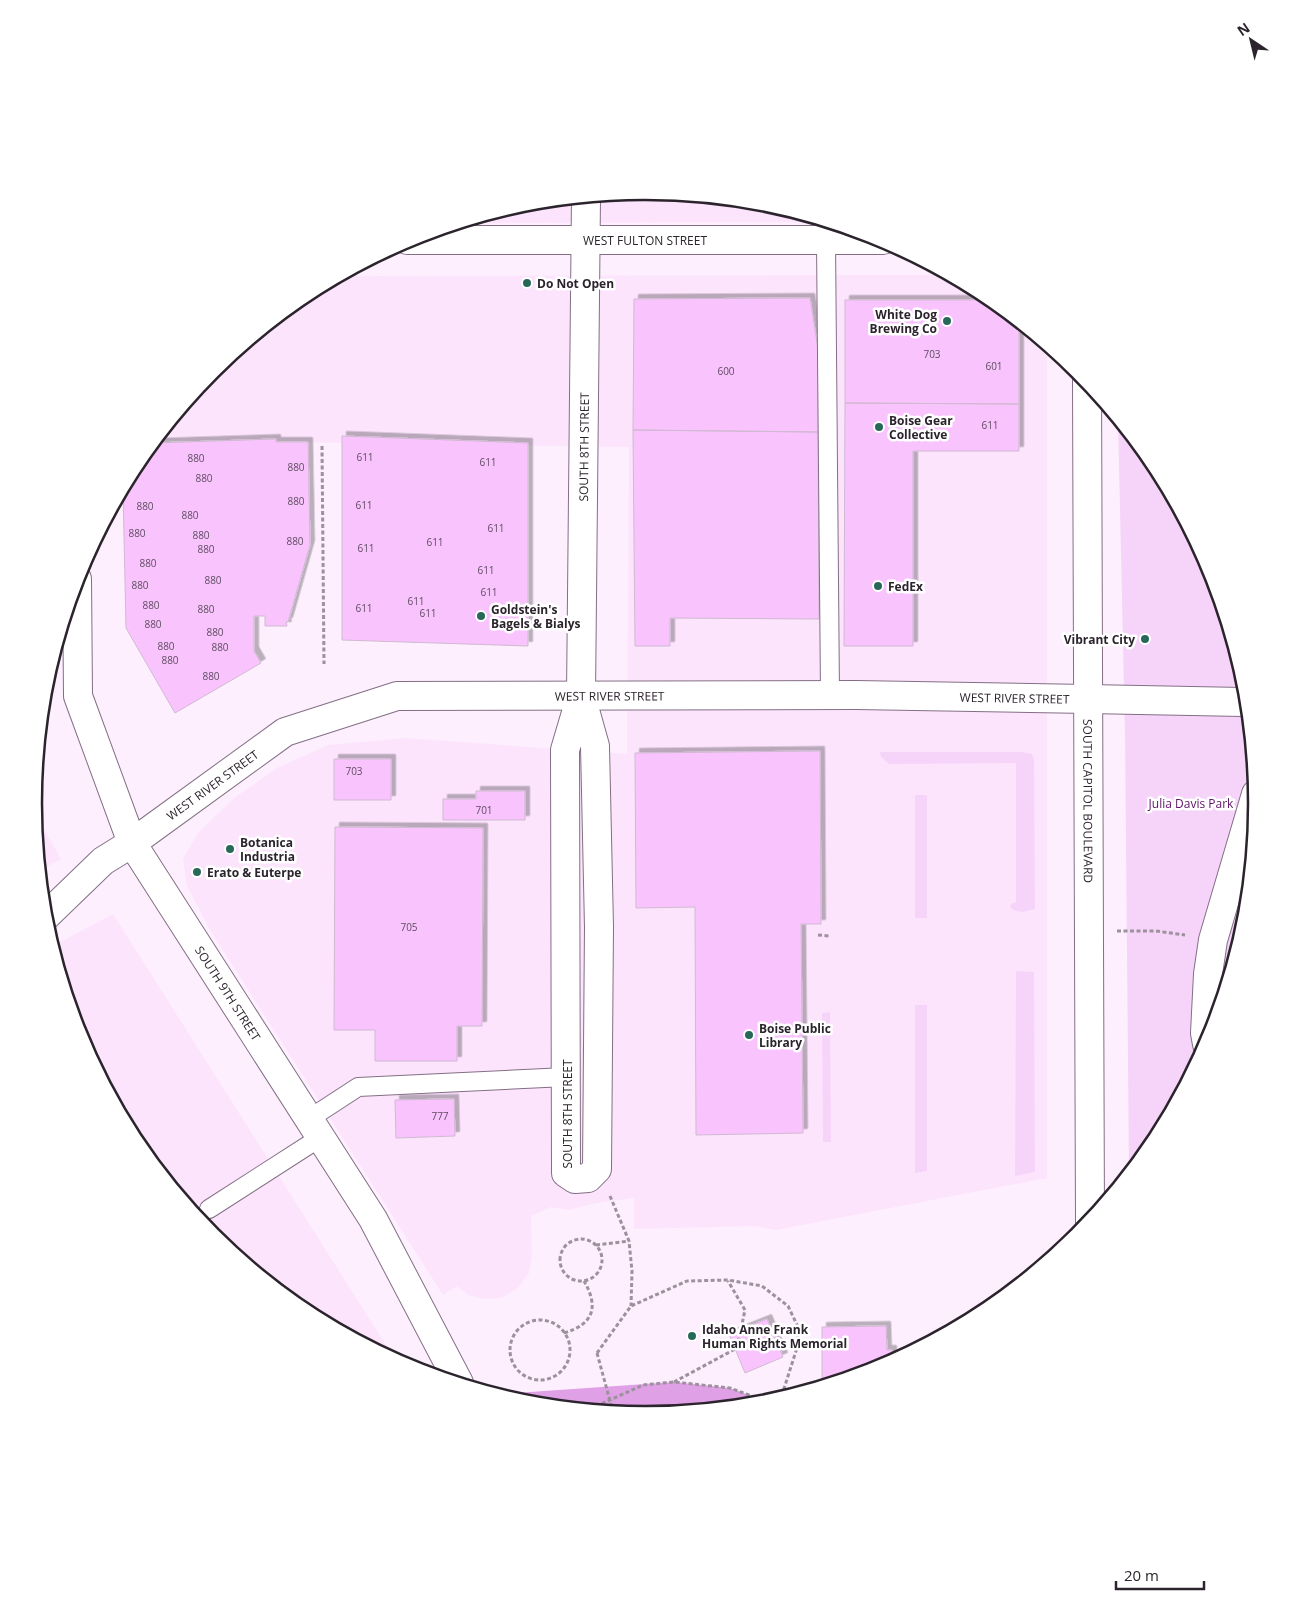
<svg xmlns="http://www.w3.org/2000/svg" width="1291" height="1606" viewBox="0 0 1291 1606" font-family="'Open Sans',sans-serif">
  <defs>
    <filter id="shadow"><feDropShadow dx="4.5" dy="-4.5" stdDeviation="0" flood-color="#0004"/></filter>
  </defs>
  <rect width="100%" height="100%" fill="#fdeffe"/>
  <!-- built -->
  <path fill="#fce4fd" d="M646 191 765 203 812 217V222L460 223 526 203Z
    M830 275H949L986 295 1047 345V1178L776 1230 755 1226 634 1229V1198L596 1203 569 1210 551 1207 531 1216 532 1255 529 1273 518 1288 502 1298 483 1299 468 1295 457 1286 443 1295 210 930 187 886 183 859 198 833 234 798 277 768 328 745 406 738 627 754 629 447 156 440 213 370 306 294 339 276Z
    M35 813 61 859 40 870Z
    M113 914 391 1353H384L305 1311 213 1235 137 1143 80 1037 53 946Z"/>
  <!-- green -->
  <path fill="#f6d4f9" d="M1118 419 1154 463 1211 569 1246 684 1257 803 1245 923 1211 1037 1154 1143 1129 1173 1125 734Z
    M880 752H1021L1032 754 1034 760 1035 909 1022 912 1013 910 1010 907 1011 904 1016 902V763L889 764 881 757Z
    M915 795H927V918H915Z
    M1016 971 1034 972 1035 1172 1015 1176Z
    M915 1005H927V1171L915 1173Z
    M830 1012 831 1142H823L822 1013Z"/>
  <!-- forest -->
  <path fill="#e0a0e6" d="M674 1382 730 1388 768 1402 645 1415 526 1403 500 1394Z"/>
  <!-- building -->
  <path fill="#f9c4fd" stroke="#d0b9d1" filter="url(#shadow)" d="M810 298 818 349V432L633 430 634 299Z
    M845 300H992L1018 321 1019 324V404L845 403Z
    M845 403 1019 404V451H913V646H844Z
    M633 430 818 432 819 619 670 618V646H635Z
    M342 436 528 443V646L342 640Z
    M276 439V442H308L310 545 288 622H286L287 626H265V616H254V651L261 663 175 713 126 628 123 489 137 463 154 443Z
    M820 751 821 924H801L803 1133 696 1135 695 907 636 908 635 753Z
    M334 759H391V800H334Z
    M476 791H525V820H443V799H476Z
    M335 827 483 828 482 1026H457V1061H375V1030H334Z
    M454 1099 455 1136 396 1138 395 1100Z
    M767 1319 783 1357 745 1373 729 1334Z
    M886 1326 887 1350H892V1361L879 1368 822 1386V1327Z"/>
  <g fill="none" stroke-linecap="round" stroke-linejoin="round">
    <!-- lane casing -->
    <g stroke="#836f85" stroke-width="20">
      <path id="lane" d="M826 240 830 695
        M309 1119 358 1087 566 1077
        M209 1209 321 1137"/>
    </g>
    <!-- street casing -->
    <g stroke="#836f85" stroke-width="30">
      <g id="street">
        <path id="s1" d="M407 240H883"/>
        <path id="s2" d="M581 696 595 746 599 927 597 1169 588 1178 575 1179 566 1173 565 750 581 696 586 197"/>
        <path d="M1088 699 1243 702 1247 701"/>
        <path d="M1207 1044 1205 1033 1208 974 1213 940 1256 794"/>
      </g>
    </g>
    <!-- secondary casing -->
    <g stroke="#836f85" stroke-width="30">
      <g id="secondary">
        <path id="s3" d="M45 917 103 861 132 843 285 732 397 696 856 695 1088 699"/>
      </g>
    </g>
    <!-- primary casing -->
    <g stroke="#836f85" stroke-width="30">
      <g id="primary">
        <path id="s4" d="M1087 381 1090 1222"/>
        <path id="s5" d="M77 579 78 696 132 843 373 1219 459 1383"/>
      </g>
    </g>
    <!-- path -->
    <path stroke="#9c919d" stroke-width="3" stroke-dasharray="4 2.5" stroke-linecap="butt" d="M322 446 324 664
      M1117 931H1156L1185 935
      M818 935 829 936
      M1142 1157H1143
      M610 1196 629 1241 632 1271 631 1306
      M560 1260a21 21 0 1 1 42 0a21 21 0 1 1-42 0Z
      M596 1245 629 1241
      M510 1350a30 30 0 1 1 60 0a30 30 0 1 1-60 0Z
      M564 1333C594 1324 599 1307 584 1281
      M597 1353 631 1306 687 1281 728 1280 762 1286 788 1306 799 1329 796 1351 781 1398
      M674 1382 737 1348 745 1310 728 1281
      M590 1409 643 1385 674 1382 730 1388 768 1402"/>
    <!-- lane -->
    <use href="#lane" stroke="#fff" stroke-width="18"/>
    <!-- street -->
    <use href="#street" stroke="#fff" stroke-width="28"/>
    <!-- secondary -->
    <use href="#secondary" stroke="#fff" stroke-width="28"/>
    <!-- primary -->
    <use href="#primary" stroke="#fff" stroke-width="28"/>
    <!-- path-bridge -->
    <path stroke="#9c919d" stroke-width="3" stroke-dasharray="4 2.5" stroke-linecap="butt" d="M597 1353 613 1412"/>
  </g>
  <!-- markers -->
  <g fill="#276858" stroke="#fff" stroke-width="2">
    <circle cx="527" cy="283" r="5"/>
    <circle cx="947" cy="321" r="5"/>
    <circle cx="879" cy="427" r="5"/>
    <circle cx="878" cy="586" r="5"/>
    <circle cx="481" cy="616" r="5"/>
    <circle cx="1145" cy="639" r="5"/>
    <circle cx="230" cy="849" r="5"/>
    <circle cx="197" cy="872" r="5"/>
    <circle cx="749" cy="1035" r="5"/>
    <circle cx="692" cy="1336" r="5"/>
  </g>
  <g text-anchor="middle" dominant-baseline="central" stroke-width="5" stroke-linejoin="round" paint-order="stroke">
    <!-- number labels -->
    <g font-size="10" fill="#5f4c61">
      <text x="932" y="354">703</text>
      <text x="994" y="366">601</text>
      <text x="726" y="371">600</text>
      <text x="990" y="425">611</text>
      <text x="365" y="457">611</text>
      <text x="196" y="458">880</text>
      <text x="488" y="462">611</text>
      <text x="296" y="467">880</text>
      <text x="204" y="478">880</text>
      <text x="296" y="501">880</text>
      <text x="364" y="505">611</text>
      <text x="145" y="506">880</text>
      <text x="190" y="515">880</text>
      <text x="496" y="528">611</text>
      <text x="137" y="533">880</text>
      <text x="201" y="535">880</text>
      <text x="295" y="541">880</text>
      <text x="435" y="542">611</text>
      <text x="366" y="548">611</text>
      <text x="206" y="549">880</text>
      <text x="148" y="563">880</text>
      <text x="486" y="570">611</text>
      <text x="213" y="580">880</text>
      <text x="140" y="585">880</text>
      <text x="489" y="592">611</text>
      <text x="416" y="601">611</text>
      <text x="151" y="605">880</text>
      <text x="364" y="608">611</text>
      <text x="206" y="609">880</text>
      <text x="428" y="613">611</text>
      <text x="153" y="624">880</text>
      <text x="215" y="632">880</text>
      <text x="166" y="646">880</text>
      <text x="220" y="647">880</text>
      <text x="170" y="660">880</text>
      <text x="211" y="676">880</text>
      <text x="354" y="771">703</text>
      <text x="484" y="810">701</text>
      <text x="409" y="927">705</text>
      <text x="440" y="1116">777</text>
    </g>
    <!-- street labels -->
    <g font-size="12" fill="#2c242d" stroke="#fff">
      <text stroke="none"><textPath href="#s1" startOffset="238">WEST FULTON STREET</textPath></text>
      <text stroke="none"><textPath href="#s2" startOffset="1240">SOUTH 8TH STREET</textPath></text>
      <text stroke="none"><textPath href="#s3" startOffset="634">WEST RIVER STREET</textPath></text>
      <text stroke="none"><textPath href="#s3" startOffset="1039">WEST RIVER STREET</textPath></text>
      <text stroke="none"><textPath href="#s3" startOffset="214">WEST RIVER STREET</textPath></text>
      <text stroke="none"><textPath href="#s4" startOffset="420">SOUTH CAPITOL BOULEVARD</textPath></text>
      <text stroke="none"><textPath href="#s5" startOffset="452">SOUTH 9TH STREET</textPath></text>
      <text transform="translate(567 1114) rotate(-90)">SOUTH 8TH STREET</text>
    </g>
    <!-- poi labels -->
    <g font-size="12" font-weight="bold" fill="#2c242d" stroke="#fff" text-anchor="start">
      <text x="537" y="283">Do Not Open</text>
      <text x="937" y="314" text-anchor="end">White Dog<tspan x="937" dy="14">Brewing Co</tspan></text>
      <text x="889" y="420">Boise Gear<tspan x="889" dy="14">Collective</tspan></text>
      <text x="888" y="586">FedEx</text>
      <text x="491" y="609">Goldstein's<tspan x="491" dy="14">Bagels &amp; Bialys</tspan></text>
      <text x="1135" y="639" text-anchor="end">Vibrant City</text>
      <text x="240" y="842">Botanica<tspan x="240" dy="14">Industria</tspan></text>
      <text x="207" y="872">Erato &amp; Euterpe</text>
      <text x="759" y="1028">Boise Public<tspan x="759" dy="14">Library</tspan></text>
      <text x="702" y="1329">Idaho Anne Frank<tspan x="702" dy="14">Human Rights Memorial</tspan></text>
    </g>
    <!-- park labels -->
    <g font-size="12" fill="#5f1267" stroke="#fff">
      <text x="1191" y="803">Julia Davis Park</text>
    </g>
  </g>
  <!-- crop -->
  <path d="M0 0H1291V1606H0ZM42 803a603 603 0 1 1 1206 0a603 603 0 1 1-1206 0Z" fill="#fff" fill-rule="evenodd"/>
  <path fill="none" stroke="#2c242d" stroke-width="2.5" d="M42 803a603 603 0 1 1 1206 0a603 603 0 1 1-1206 0Z"/>
  <!-- north arrow -->
  <g transform="translate(1251 40) rotate(325)" stroke="#ffffff" stroke-width="4" paint-order="stroke">
  <path d="M0-4L9 19L0 12L-9 19Z" fill="#2c242d"/>
  <text y="-8" font-size="14" font-weight="bold" text-anchor="middle" fill="#2c242d">N</text>
  </g>
  <!-- scale -->
  <path d="M1116 1581v8h88v-8" fill="none" stroke="#2c242d" stroke-width="2.5"/>
  <text x="1124" y="1581" font-size="15" fill="#2c242d" stroke="#ffffff" stroke-width="4" paint-order="stroke">20 m</text>
</svg>
